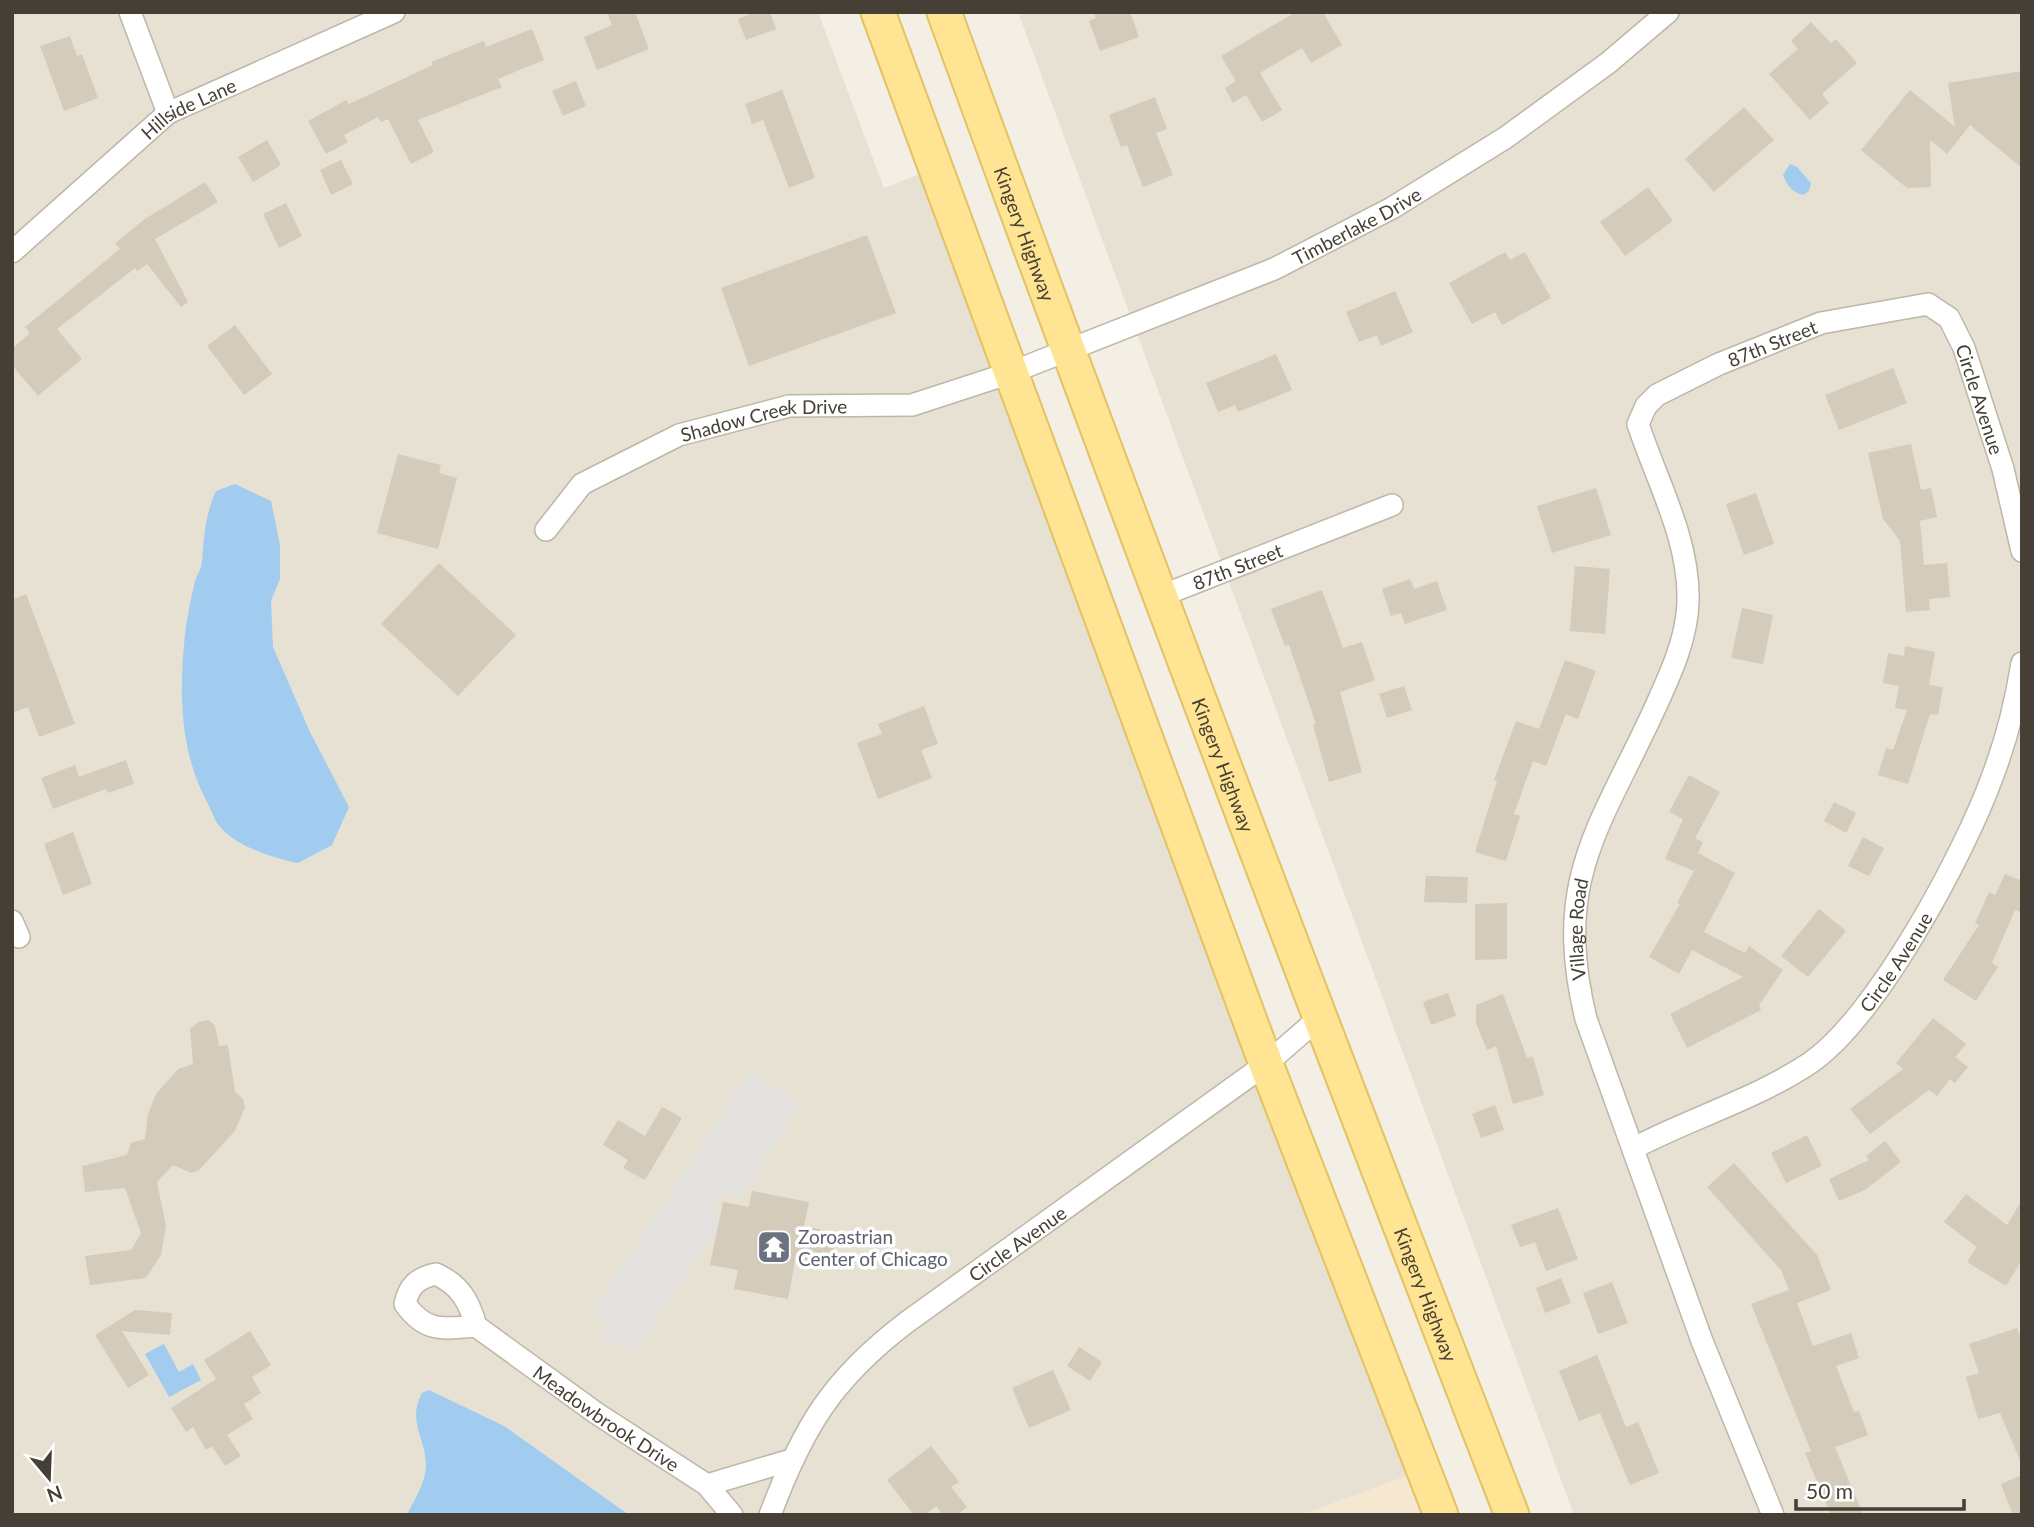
<svg xmlns="http://www.w3.org/2000/svg" width="2034" height="1527" viewBox="0 0 2034 1527" font-family="Lato,sans-serif">
  <rect width="100%" height="100%" fill="#f3efe5"/>
  <!-- residential -->
  <path fill="#e6e1d3" d="M12 12H818L884 188 922 173 1409 1475 1302 1515H12Z
    M1018 12H2022V1515H1574Z"/>
  <!-- commercial -->
  <path fill="#f5e7d0" d="M1409 1475 1422 1515H1302Z"/>
  <!-- parking -->
  <path fill="#e3e1dd" d="M750 1071 801 1105 739 1200 723 1190 711 1208 724 1217 637 1349 603 1344 606 1325 594 1308Z"/>
  <!-- water -->
  <path fill="#a1ccf0" d="M1790 164 1797 167 1811 183 1809 191 1803 195C1792 192 1787 186 1783 175Z
    M235 484 271 501 280 545V579L271 601 273 647 310 732 349 807 332 845 298 863C273 858 238 847 221 828 215 822 212 812 208 804 179 750 179 693 185 634 187 617 191 598 195 581 197 575 202 568 202 561 204 537 205 515 216 491Z
    M164 1344 179 1372 193 1364 201 1380 169 1397 145 1354Z
    M429 1390 504 1426 629 1515H407C413 1502 422 1488 425 1474 431 1442 405 1426 422 1393Z"/>
  <!-- building -->
  <path fill="#d4cbbb" d="M607 12H635L649 49 597 70 584 37 612 25Z
    M755 12H770L776 29 746 40 738 19Z
    M1094 12H1130L1139 37 1100 51 1089 21 1096 18Z
    M1296 12H1323L1342 45 1311 63 1302 48 1260 73 1282 110 1262 122 1246 95 1233 103 1225 88 1236 81 1221 56Z
    M1811 22 1831 43 1836 39 1857 63 1822 94 1829 103 1810 120 1769 74 1798 49 1791 41Z
    M532 29 544 60 498 79 502 87 418 120 434 152 411 164 388 119 381 122 378 117 344 135 348 142 326 154 308 121 346 100 349 104 433 65 431 62 484 41 486 47Z
    M70 36 77 56 82 54 98 98 64 111 40 46Z
    M2022 71V168L1970 125 1947 154 1930 140 1931 187 1907 188 1861 150 1910 90 1955 127 1948 83Z
    M576 81 586 106 563 116 552 91Z
    M782 90 815 178 789 188 763 120 752 124 745 104Z
    M1155 97 1167 129 1156 133 1173 175 1143 187 1127 145 1121 147 1109 115Z
    M1744 107 1774 140 1714 192 1685 159Z
    M267 140 281 165 253 182 238 157Z
    M341 160 353 184 331 195 320 170Z
    M205 182 218 202 155 239 188 302 181 307 147 264 137 271 135 268 57 329 82 359 38 396 12 365V349L30 333 25 327 120 249 115 243 145 219Z
    M1648 187 1673 221 1625 256 1600 222Z
    M286 203 302 236 279 248 263 214Z
    M867 235 896 313 749 366 721 288Z
    M1505 252 1510 260 1525 252 1551 298 1502 325 1495 312 1472 324 1449 283Z
    M1395 291 1413 332 1381 346 1377 335 1359 342 1346 312Z
    M235 325 272 374 244 395 207 346Z
    M1276 354 1292 390 1238 412 1235 405 1218 412 1206 383Z
    M1893 368 1907 403 1839 430 1825 395Z
    M1911 444 1921 490 1931 488 1937 517 1920 521 1924 565 1947 563 1950 597 1929 599 1930 610 1906 612 1900 541 1883 519 1868 453Z
    M398 454 441 465 439 473 457 478 438 549 377 533Z
    M1596 488 1611 535 1552 553 1537 506Z
    M1756 493 1774 544 1744 555 1726 504Z
    M439 563 516 635 458 696 381 624Z
    M1575 566 1610 569 1605 634 1570 631Z
    M1410 579 1414 589 1437 581 1447 610 1405 624 1401 613 1391 616 1382 589Z
    M1322 590 1343 648 1362 642 1375 680 1340 692 1362 772 1329 782 1313 725 1316 724 1289 645 1285 646 1271 609Z
    M26 594 75 724 39 737 28 707 12 713V600Z
    M1742 608 1773 615 1763 664 1731 658Z
    M1905 646 1935 652 1929 685 1943 687 1938 715 1930 714 1908 784 1878 775 1886 748 1893 750 1907 710 1895 708 1899 686 1883 683 1888 653 1904 656Z
    M1565 660 1596 671 1578 719 1566 714 1546 766 1533 761 1514 814 1520 816 1506 861 1475 852 1497 781 1494 780 1516 721 1539 729Z
    M1404 686 1412 710 1387 718 1379 694Z
    M924 706 938 744 921 750 932 778 878 799 857 743 882 734 878 724Z
    M126 760 134 784 108 793 106 789 53 809 41 778 75 765 79 777Z
    M1689 775 1720 792 1695 838 1703 842 1698 853 1735 873 1704 932 1745 953 1749 946 1783 970 1759 1005 1761 1010 1687 1048 1670 1014 1743 977 1692 950 1679 974 1649 957 1680 904 1677 903 1694 871 1665 859 1683 819 1669 812Z
    M1834 802 1856 813 1846 833 1824 821Z
    M73 832 92 884 63 895 44 844Z
    M1863 837 1884 848 1869 876 1848 866Z
    M2005 874 2022 881V913L2015 910 1992 963 1998 967 1976 1001 1943 980 1979 925 1975 923 1989 892 1995 895Z
    M1426 876 1468 877 1467 903 1424 902Z
    M1507 903V959L1475 960V904Z
    M1819 909 1846 931 1808 977 1781 956Z
    M1448 993 1456 1016 1431 1025 1423 1002Z
    M1503 994 1527 1058 1533 1057 1544 1095 1513 1104 1496 1046 1487 1050 1476 1023V1005Z
    M1933 1018 1966 1044 1955 1057 1968 1067 1955 1083 1950 1079 1937 1096 1929 1090 1870 1134 1850 1109 1903 1069 1896 1063Z
    M209 1020 215 1026 219 1046 228 1045 235 1092 243 1099 245 1108 234 1132 199 1170 191 1173 173 1165 157 1182 166 1226 161 1255 146 1278 90 1285 85 1256 131 1250 141 1233 125 1188 85 1192 82 1166 127 1155 131 1143 145 1139 148 1114 156 1094 178 1069 193 1064 190 1029 198 1022Z
    M1495 1105 1504 1130 1481 1138 1472 1114Z
    M662 1107 682 1118 645 1180 623 1168 628 1160 603 1145 618 1120 645 1136Z
    M1807 1135 1822 1166 1786 1183 1771 1153Z
    M1885 1141 1901 1162 1865 1190 1839 1201 1829 1179 1869 1160 1866 1156Z
    M1734 1163 1817 1255 1831 1290 1797 1303 1813 1346 1851 1333 1859 1358 1836 1366 1854 1412 1859 1411 1868 1435 1835 1447 1863 1515H1831L1805 1453 1811 1451 1751 1304 1789 1290 1781 1270 1707 1187Z
    M752 1191 809 1202 804 1226 837 1233 830 1268 795 1261 788 1299 734 1289 738 1270 710 1265 723 1202 749 1207Z
    M1966 1194 2007 1225 2022 1200V1260L2006 1286 1967 1262 1977 1247 1944 1222Z
    M1558 1208 1578 1259 1546 1271 1535 1242 1520 1247 1511 1225Z
    M1561 1278 1571 1303 1545 1313 1536 1288Z
    M1612 1282 1628 1323 1598 1334 1583 1293Z
    M135 1310 172 1313 170 1335 122 1331 149 1375 128 1388 95 1335Z
    M2017 1328 2022 1342V1465L2000 1413 1978 1419 1966 1377 1979 1373 1969 1344Z
    M250 1331 271 1365 252 1377 261 1393 244 1404 253 1419 227 1435 241 1456 225 1466 212 1446 206 1450 193 1427 186 1432 171 1408 216 1379 204 1360Z
    M1079 1347 1102 1362 1090 1381 1067 1366Z
    M1597 1355 1626 1427 1638 1422 1659 1473 1630 1485 1600 1413 1579 1421 1559 1371Z
    M1053 1370 1071 1410 1029 1428 1012 1388Z
    M931 1446 959 1482 951 1487 967 1507 957 1515H943L936 1506 925 1515H914L887 1480Z
    M2022 1475V1515H2013L2001 1484Z"/>
  <g fill="none" stroke-linecap="round" stroke-linejoin="round">
    <!-- street casing -->
    <g stroke="#beb7a8" stroke-width="24">
      <g id="street">
        <path d="M130 12 168 113"/>
        <path id="s1" d="M12 252 168 113 394 12"/>
        <path id="s2" d="M546 530 582 484 679 435 789 406 912 405 1010 373 1274 269 1392 208 1505 138 1608 63 1668 12"/>
        <path id="s3" d="M1161 596 1392 505"/>
        <path d="M12 921 19 937"/>
        <path id="s4" d="M1634 1148C1691 1118 1756 1099 1810 1063 1877 1017 1965 853 1993 775 2007 738 2016 701 2022 663"/>
        <path id="s5" d="M476 1326C443 1329 426 1333 405 1304 409 1285 418 1278 436 1274 460 1285 469 1301 476 1326L596 1413 707 1485 732 1515"/>
        <path d="M707 1485 791 1460"/>
        <path id="s6" d="M770 1515C803 1427 832 1379 907 1322L1266 1064 1319 1018"/>
        <path id="s7" d="M1773 1515 1702 1341 1586 1019C1552 879 1600 828 1655 708 1670 675 1687 639 1688 602 1690 540 1657 482 1638 424L1646 406 1657 395 1719 364 1821 323 1928 304 1949 318 1964 348 2003 469 2022 551"/>
      </g>
    </g>
    <!-- primary casing -->
    <g stroke="#e3c263" stroke-width="37">
      <g id="primary">
        <path d="M878 12 1266 1064 1441 1515"/>
        <path id="s8" d="M944 12C1127 515 1318 1016 1512 1515"/>
      </g>
    </g>
    <!-- street -->
    <use href="#street" stroke="#fff" stroke-width="21"/>
    <!-- primary -->
    <use href="#primary" stroke="#fee493" stroke-width="33"/>
  </g>
  <!-- icons -->
  <defs>
    <g id="temple-square" transform="scale(1.75)"><rect x="-9" y="-9" width="18" height="18" rx="4" fill="#6b7280" stroke="#fff"/><path d="M0-6L5-2H3V0L6.5 2.5H4V6H1.5V3h-3V6H-4V2.5H-6.5L-3 0V-2H-5Z" fill="#fff"/></g>
  </defs>
  <g fill-rule="evenodd">
    <use href="#temple-square" x="774" y="1247"/>
  </g>
  <g text-anchor="middle" dominant-baseline="central" stroke-width="7" stroke-linejoin="round" paint-order="stroke">
    <!-- street labels -->
    <g font-size="19" fill="#453f35" stroke="#fff">
      <text stroke="none"><textPath href="#s1" startOffset="229">Hillside Lane</textPath></text>
      <text stroke="none"><textPath href="#s2" startOffset="884">Timberlake Drive</textPath></text>
      <text stroke="none"><textPath href="#s8" startOffset="236">Kingery Highway</textPath></text>
      <text stroke="none"><textPath href="#s7" startOffset="1318">87th Street</textPath></text>
      <text stroke="none"><textPath href="#s7" startOffset="1592">Circle Avenue</textPath></text>
      <text stroke="none"><textPath href="#s2" startOffset="254">Shadow Creek Drive</textPath></text>
      <text stroke="none"><textPath href="#s3" startOffset="82">87th Street</textPath></text>
      <text stroke="none"><textPath href="#s8" startOffset="803">Kingery Highway</textPath></text>
      <text stroke="none"><textPath href="#s7" startOffset="621">Village Road</textPath></text>
      <text stroke="none"><textPath href="#s4" startOffset="329">Circle Avenue</textPath></text>
      <text stroke="none"><textPath href="#s6" startOffset="376">Circle Avenue</textPath></text>
      <text stroke="none"><textPath href="#s8" startOffset="1370">Kingery Highway</textPath></text>
      <text stroke="none"><textPath href="#s5" startOffset="354">Meadowbrook Drive</textPath></text>
    </g>
    <!-- worship labels -->
    <g font-size="19" fill="#5b616d" stroke="#fff" text-anchor="start">
      <text x="798" y="1236">Zoroastrian<tspan x="798" dy="22">Center of Chicago</tspan></text>
    </g>
  </g>
  <!-- border -->
  <rect width="2034" height="1527" fill="none" stroke="#453f35" stroke-width="28"/>
  <!-- north arrow -->
  <g transform="translate(49 1478) rotate(161)" stroke="#ffffff" stroke-width="5" paint-order="stroke">
  <path d="M0-5L12 26L0 18L-12 26Z" fill="#453f35"/>
  <text y="-10" font-size="19" font-weight="bold" text-anchor="middle" fill="#453f35">N</text>
  </g>
  <!-- scale -->
  <path d="M1796 1499v10h168v-10" fill="none" stroke="#453f35" stroke-width="3.5"/>
  <text x="1806" y="1499" font-size="21" fill="#453f35" stroke="#ffffff" stroke-width="5" paint-order="stroke">50 m</text>
</svg>
